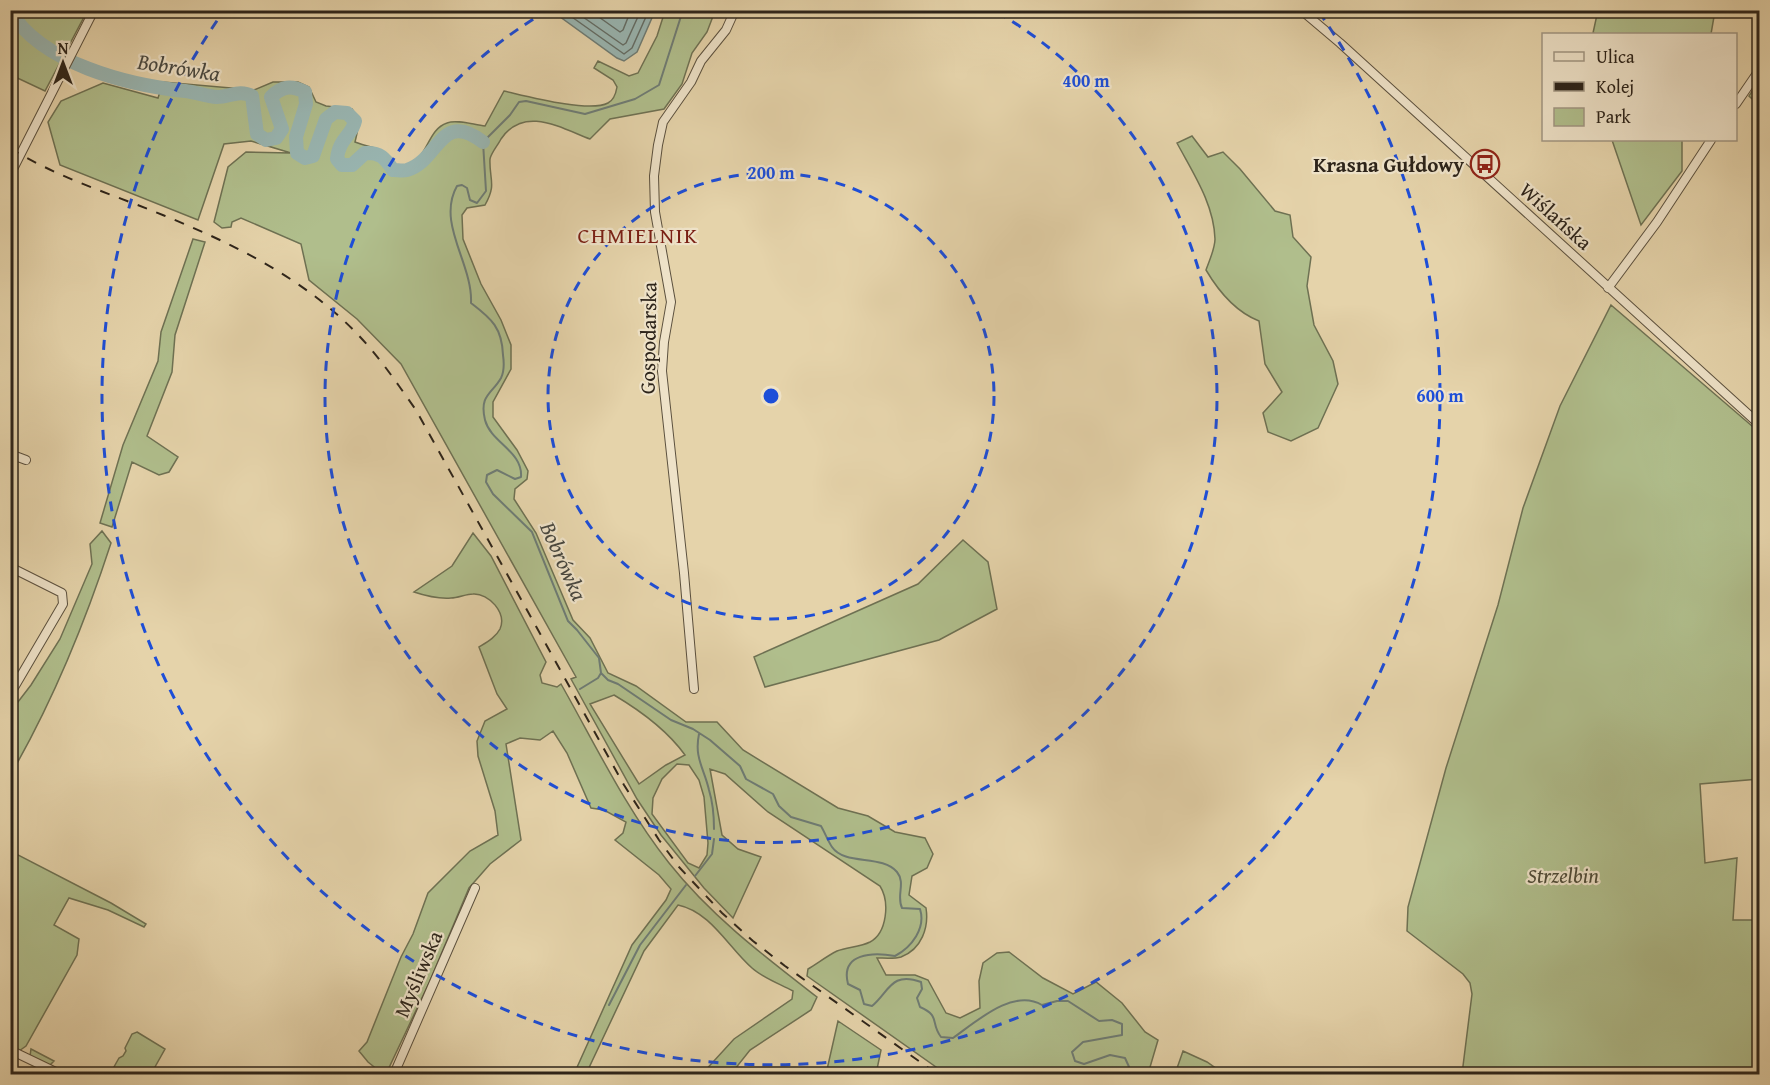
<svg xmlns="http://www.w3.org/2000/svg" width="1770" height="1085" viewBox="0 0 1770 1085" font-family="'Gentium Book Plus',serif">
  <rect width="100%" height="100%" fill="#e5d3aa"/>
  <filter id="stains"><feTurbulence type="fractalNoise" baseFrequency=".00333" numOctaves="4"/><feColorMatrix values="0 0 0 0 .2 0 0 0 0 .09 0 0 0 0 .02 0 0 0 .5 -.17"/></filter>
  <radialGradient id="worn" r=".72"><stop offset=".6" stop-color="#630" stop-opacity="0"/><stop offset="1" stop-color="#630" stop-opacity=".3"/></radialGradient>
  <!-- green -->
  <path fill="#b0be8c" stroke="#6e7153" stroke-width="1.5" fill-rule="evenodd" d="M11 10 20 11 23 16 85 15 45 91 11 75Z
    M1598 10H1715V11L1711 34H1596L1593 33Z
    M665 11H715L707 32 692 53 682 84 664 109 610 119 590 139C561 128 524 105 501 139 498 145 491 153 490 159 489 180 497 184 485 205L467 208 462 215 463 239 481 284 501 320 511 345V369L493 402V417L517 450 528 471 527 479 515 489 514 499 536 533 573 620 590 638 608 673 636 686 686 722H717L743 750 838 808 868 816 895 832 925 838 933 854 927 868 912 876 909 895 926 908C929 927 922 949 901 957 895 959 884 958 877 958L886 975H915L928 980 946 1013 960 1018 980 1008 979 981 983 963 997 953 1009 952 1043 978 1073 994 1096 982 1122 1003 1145 1032 1158 1040 1148 1074H946L807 976 808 969C818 963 827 956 837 951 847 947 860 947 870 942 887 933 890 902 880 886L768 812 725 774 710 769 722 835 738 849 761 857 733 918 704 888 661 835 637 799 571 679 576 677 401 364 357 319 309 280 301 244 241 218 232 222 231 227 222 228 214 222 228 167 246 152 291 153 251 141 224 144 198 220 60 165 48 122 61 101 103 83 158 98 163 82 254 90 273 82H298L309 87 316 102 326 106 352 109C361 121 358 129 355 142 378 151 377 143 395 166 430 169 423 131 447 123 457 119 474 125 485 126L504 91C526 96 589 113 608 103 614 100 616 93 617 87L613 80 594 68 598 61 629 76 638 73 657 36ZM614 695C641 711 667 730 685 755L666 765 639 784 590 704ZM677 764 689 765 699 780 704 797 708 843 707 855 699 868 688 863 652 814 653 798 662 779Z
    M1759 80V105L1749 96Z
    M1192 136 1208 157 1223 152 1240 169 1275 211 1290 215 1293 237 1311 257 1307 286 1314 325 1333 361 1338 384 1318 428 1291 441 1268 432 1263 413 1282 392 1265 364 1259 321C1236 312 1219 292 1206 270 1209 261 1215 249 1215 239 1214 204 1193 173 1177 143Z
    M1612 140H1682V171L1641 225Z
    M193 239 205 242 175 335 172 372 147 436 178 457 169 472 159 475 132 462 112 527 100 523 123 445 158 361 161 332Z
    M1611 305 1759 432V779L1700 784 1705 863 1737 858 1733 920H1759V1074H1462L1472 994 1470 983 1463 974 1407 931 1408 907 1446 768 1498 605 1523 508 1560 406Z
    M102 531 111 543C85 623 53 701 11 774V711L31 685 60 639 92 564 90 544Z
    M473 533 491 556 546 662 540 675 542 683 557 687 561 684C595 744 626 809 669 863 711 916 764 956 817 997L811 1010 750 1050 731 1074H702L734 1039 792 999 793 991C780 984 763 978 752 968 728 947 711 912 678 905L644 951 586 1074H574L632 945 666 900 671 889 659 875 615 840 623 833 626 822 604 810 591 808 567 753 553 731 540 740 520 738 506 744 521 840 490 864 469 888 429 983 386 1074H383L368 1062 359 1051 367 1042 401 957 413 934 428 893 470 851 498 835 495 811 478 756 477 741 485 721 507 709 497 694 479 647C487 642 496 637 500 629 507 613 489 593 473 594 466 594 458 598 451 598 438 599 426 596 414 592L452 566Z
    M963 540 988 562 997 609 939 640 765 687 754 657 918 584Z
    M10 848 16 854 111 903 146 924 144 927 108 910 69 898 54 925 79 939 77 955 26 1046 19 1051 10 1047Z
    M838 1021 881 1050 876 1074H826Z
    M137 1032 165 1049 151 1074H110L119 1058 123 1056 126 1051 125 1048 132 1034Z
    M31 1049 54 1061 49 1066 30 1056Z
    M1183 1051 1207 1062 1224 1074H1175Z"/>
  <!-- water -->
  <path fill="#99b6b2" stroke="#6e7c75" stroke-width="1.5" d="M552 11H655L637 52 624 61 617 58Z"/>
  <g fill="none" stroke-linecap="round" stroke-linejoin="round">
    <!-- shore -->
    <path stroke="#636d66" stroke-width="1.5" d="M562 10 624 54 632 48 649 10
      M573 10 623 45 626 43 641 10
      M589 10 620 32 623 30 631 10"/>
    <!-- stream -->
    <path stroke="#6e7c75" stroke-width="2" d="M683 10 659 85 635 99 585 114 526 101 519 102 510 115 483 142 486 191 477 203 470 200 467 188 462 185 457 186C436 223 473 264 471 303 492 319 502 328 503 355 504 362 504 372 501 378 492 394 479 395 485 420 491 443 523 451 521 477L515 479 497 470 487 475 486 482 493 494 532 532 568 621 577 630 599 658 601 673 608 680 618 684 671 720 693 729 710 740 740 766 746 779 773 794 779 806 791 817 821 826C825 833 828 841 832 847 845 866 882 854 897 872 906 883 896 896 902 908L920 909C926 928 912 947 895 956 873 952 840 953 848 984L860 990 864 1004 872 1006C889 992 891 971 921 982L922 989 917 998 920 1007C941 1016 930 1023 941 1037L953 1038C977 1021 1013 988 1042 1005L1057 1001H1068L1099 1021 1112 1020 1122 1024V1035L1083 1042 1072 1052 1075 1061 1084 1064 1110 1055 1125 1058 1130 1069 1126 1074
      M580 689 598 678 601 673
      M699 734C694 758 704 768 709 790 713 803 714 815 714 829
      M695 876 712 854 714 839
      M609 1005 640 945 686 885
      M1749 1074 1760 1068"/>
    <!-- river -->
    <path stroke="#99b6b2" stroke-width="14" d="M10 11C42 64 128 85 185 91 195 92 206 96 217 97 230 97 239 89 252 96L257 134 266 140 276 138 282 129 271 97C282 86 291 85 305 92L306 104 296 137 297 153 305 158 313 156 326 119 335 112 347 113 355 121C352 136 339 138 337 159L342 165H352L365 153C380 152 385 158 393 170 398 170 403 171 407 170 439 161 440 109 483 142"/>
    <!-- minor casing -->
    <g stroke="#5b503e" stroke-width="10">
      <path id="minor" d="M1301 10 1340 43 1760 425
        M1736 104 1760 69
        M10 175 94 10
        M1608 288 1657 222 1711 140
        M10 454 26 460
        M10 567 62 593 63 604 12 691
        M694 689 684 573 662 371 664 342 671 302 655 212 654 176 658 145 663 122 691 82 701 61 726 30 735 10
        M10 1050 60 1074
        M394 1074 475 888"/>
    </g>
    <!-- minor -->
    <use href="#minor" stroke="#eee2c8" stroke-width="8"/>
    <!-- rail -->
    <path stroke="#2d241a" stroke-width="2" stroke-dasharray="10 10" stroke-linecap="butt" d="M10 148C53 175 102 191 148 209 230 242 311 279 370 348 387 368 401 389 416 410L624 785 659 840 679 867 722 913 753 941 785 966 937 1074"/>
  </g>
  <!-- distance rings -->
  <g fill="none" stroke="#1d4ed8" stroke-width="3" stroke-dasharray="10 8">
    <circle cx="771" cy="396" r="223"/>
    <path d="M997 12A446 446 0 1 1 545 12"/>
    <path d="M1319 12A669 669 0 1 1 223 12"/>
  </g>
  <!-- icons -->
  <defs>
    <g id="bus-ring" transform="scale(1.5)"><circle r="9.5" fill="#eee2c8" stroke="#8f2418" stroke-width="1.5"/><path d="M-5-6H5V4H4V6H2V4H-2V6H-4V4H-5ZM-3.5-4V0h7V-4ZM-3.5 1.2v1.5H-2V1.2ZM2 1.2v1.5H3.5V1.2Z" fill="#8f2418"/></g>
  </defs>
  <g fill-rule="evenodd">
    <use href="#bus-ring" x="1485" y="164"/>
  </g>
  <g text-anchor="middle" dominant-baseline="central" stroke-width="4.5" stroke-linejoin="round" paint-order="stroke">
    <!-- poi labels -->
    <g font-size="21" font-weight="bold" fill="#2d241a" stroke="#eee2c8" text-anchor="end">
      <text x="1464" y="164">Krasna Gułdowy</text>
    </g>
    <!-- street labels -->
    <g font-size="21" fill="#2d241a" stroke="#eee2c8">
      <text transform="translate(1556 216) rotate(42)">Wiślańska</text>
      <text transform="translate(648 338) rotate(-89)">Gospodarska</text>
      <text transform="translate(418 974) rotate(-67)">Myśliwska</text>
    </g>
    <!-- park labels -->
    <g font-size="21" font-style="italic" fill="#4e4a36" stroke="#eee2c8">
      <text x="1563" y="875">Strzelbin</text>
    </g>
    <!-- water labels -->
    <g font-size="22" font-style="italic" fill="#484840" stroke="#eee2c8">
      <text transform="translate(179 67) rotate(9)">Bobrówka</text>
      <text transform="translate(564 561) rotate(66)">Bobrówka</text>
    </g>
    <!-- neighbourhood labels -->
    <g font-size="22" letter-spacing="1.5" fill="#7a1f14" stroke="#eee2c8">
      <text x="638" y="235">CHMIELNIK</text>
    </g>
  </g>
  <circle cx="771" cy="396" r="9" fill="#1d4ed8" stroke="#eee2c8" stroke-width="3"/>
  <g font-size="18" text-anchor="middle" font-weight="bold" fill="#1d4ed8" stroke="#eee2c8" stroke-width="4.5" stroke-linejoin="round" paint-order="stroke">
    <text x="1086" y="87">400 m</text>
    <text x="771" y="179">200 m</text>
    <text x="1440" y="402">600 m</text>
  </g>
  <!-- margin -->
  <rect width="1770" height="1085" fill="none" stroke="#e5d3aa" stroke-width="36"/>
  <rect x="12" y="12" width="1746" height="1061" fill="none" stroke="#2d241a" stroke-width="3"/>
  <rect x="18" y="18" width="1734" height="1049" fill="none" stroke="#2d241a" stroke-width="1.5"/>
  <!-- legend -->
  <rect x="1542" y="33" width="195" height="108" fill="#eee2c8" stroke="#a19682" stroke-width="1.5"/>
  <rect x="1554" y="52" width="30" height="9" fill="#eee2c8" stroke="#a19682" stroke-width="1.5"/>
  <text x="1596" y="63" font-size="18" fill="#2d241a">Ulica</text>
  <rect x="1554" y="82" width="30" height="9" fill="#2d241a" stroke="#a19682" stroke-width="1.5"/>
  <text x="1596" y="93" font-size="18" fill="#2d241a">Kolej</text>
  <rect x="1554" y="108" width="30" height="18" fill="#b0be8c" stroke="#a19682" stroke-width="1.5"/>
  <text x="1596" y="123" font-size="18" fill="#2d241a">Park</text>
  <!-- north arrow -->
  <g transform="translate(63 63)" stroke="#eee2c8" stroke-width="4.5" paint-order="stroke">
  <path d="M0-4.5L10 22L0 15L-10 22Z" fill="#2d241a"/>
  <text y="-9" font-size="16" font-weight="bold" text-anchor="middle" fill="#2d241a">N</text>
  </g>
  <rect width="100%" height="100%" filter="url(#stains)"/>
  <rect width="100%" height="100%" fill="url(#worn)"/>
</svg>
